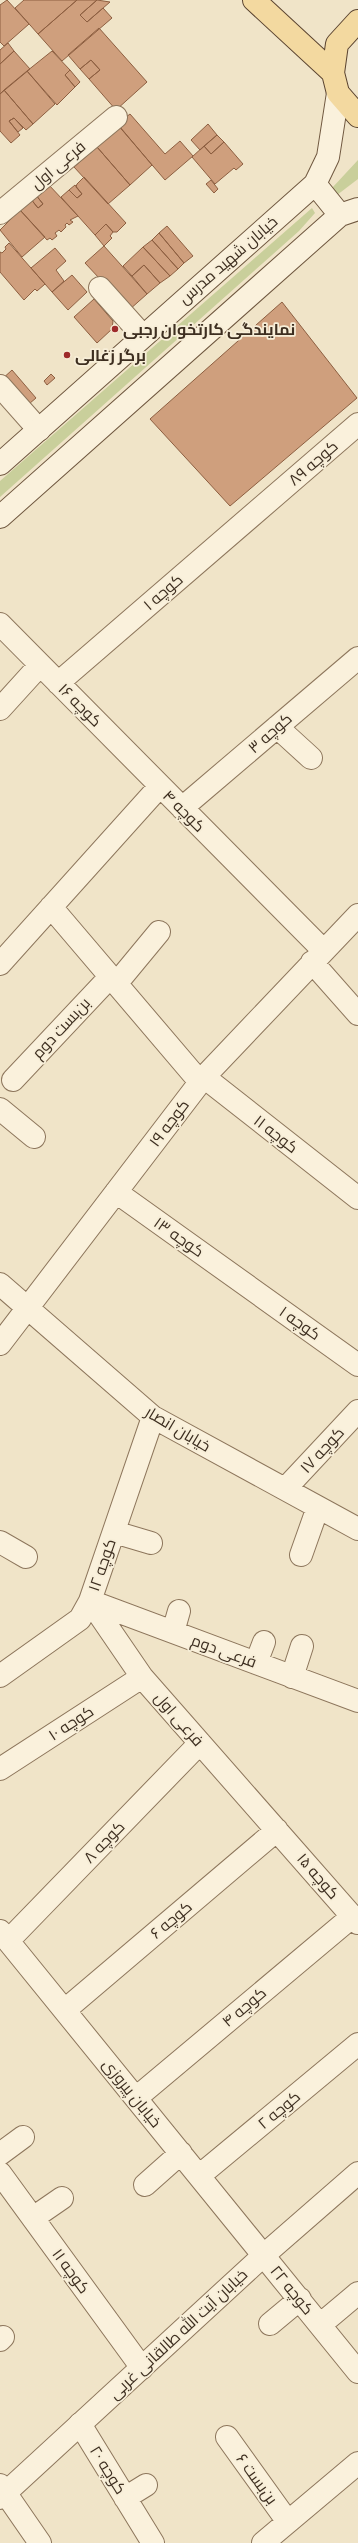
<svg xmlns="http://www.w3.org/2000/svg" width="358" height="2543" viewBox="0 0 358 2543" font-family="'Zilla Slab',Cairo,serif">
  <rect width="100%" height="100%" fill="#f0e4c8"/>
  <!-- green -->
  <path fill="#c9cf9b" d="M358 160V179L337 195 332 188Z
    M312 208 315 213 299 231 0 497V481Z"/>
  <!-- building -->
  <path fill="#cf9f7d" stroke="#8d5f41" d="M7 0 29 24 4 46 0 42V5Z
    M24 0H77L38 34 15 8Z
    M77 0H97L80 15 87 22 103 8 112 18 62 61 38 34Z
    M97 0 110 2 87 22 80 15Z
    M99 28 147 82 116 110 89 79 100 70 91 60 80 69 68 55Z
    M8 43 14 51 0 64V50Z
    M14 51 30 69 0 94V64Z
    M52 51 70 70 65 75 75 87 57 105 27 71Z
    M91 60 100 70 89 79 80 69Z
    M70 70 80 82 75 87 65 75Z
    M27 71 55 104 33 124 4 90Z
    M4 90 33 124 26 130 14 118 9 121 20 135 11 143 0 131V94Z
    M130 114 165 154 180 141 193 156 165 180 117 124Z
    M14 118 23 128 18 132 9 121Z
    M208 124 217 135 200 150 191 140Z
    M120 127 152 165 130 185 97 147Z
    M217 135 224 142 211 154 204 146Z
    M224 142 243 164 236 170 234 168 215 184 192 157 204 146 211 154Z
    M97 147 130 185 108 204 74 167Z
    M84 177 126 223 117 232H113L106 224 95 235 61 197 69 190 77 198 82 194 76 187 77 184Z
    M211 180 218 189 214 193 206 184Z
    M48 184 78 216 70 220 73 222 69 225 67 223 65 225 66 227 61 232 59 230 55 233 57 236 52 240 50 238 47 240 20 210 30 198 38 208 43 204 36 195Z
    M75 185 82 194 77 198 69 190Z
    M35 194 43 204 38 208 30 198Z
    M20 210 45 237 22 257 0 230Z
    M106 224 113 232 110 236 112 238 104 246 95 235Z
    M167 226 193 256 184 263 159 233Z
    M159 233 184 263 178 269 152 240Z
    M152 240 178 269 170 276 143 247Z
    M9 243 45 284 37 291 35 289 24 300 0 272V252L2 253 6 249 5 247Z
    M104 246 147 294 129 310 85 263Z
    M143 247 170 276 160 283 144 265 132 276 123 266Z
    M55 248 66 261 56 270 64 281 52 292 31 268Z
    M144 265 160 283 147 294 132 276Z
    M72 275 87 292 68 310 52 292Z
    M94 299 113 321 112 329 97 343 74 317Z
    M282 302 357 398 230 506 150 419Z
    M12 370 36 398 23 409 0 381Z
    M51 374 55 378 47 385 44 381Z"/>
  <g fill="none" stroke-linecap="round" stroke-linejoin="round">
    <!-- minor casing -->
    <g stroke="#8d765c" stroke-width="24">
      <path id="minor" d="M0 213 116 117
        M100 288 143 336
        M0 386 39 430
        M0 624 323 950
        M58 683 358 424
        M0 709 40 665
        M277 727 311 758
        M182 808 358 658
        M51 907 200 1082
        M312 962 358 1014
        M0 964 160 786
        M116 984 159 932
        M204 1077 358 1198
        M13 1080 110 977
        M0 1109 34 1137
        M116 1192 358 1365
        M0 1284 153 1417 358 1529
        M0 1344 204 1077 358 915
        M285 1489 358 1411
        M114 1532 151 1543
        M0 1542 26 1557
        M301 1555 318 1507
        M90 1601 142 1677 358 1923
        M90 1601 358 1701
        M173 1632 179 1611
        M256 1663 264 1642
        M0 1676 80 1619 90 1601 153 1417
        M292 1677 302 1646
        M0 1769 142 1677
        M0 1931 358 2372
        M8 1941 200 1743
        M65 2010 277 1830
        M136 2098 353 1916
        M0 2154 23 2137
        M0 2173 142 2368
        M199 2176 358 2044
        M145 2185 181 2153
        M33 2218 62 2198
        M270 2324 300 2299
        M320 2325 358 2293
        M0 2340 3 2337
        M80 2424 153 2543
        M227 2437 288 2522
        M0 2485 40 2543
        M125 2498 146 2485
        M263 2543 358 2463"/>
    </g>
    <!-- tertiary casing -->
    <g stroke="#8d765c" stroke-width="24">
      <path id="tertiary" d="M0 2498 264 2255 358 2173"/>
    </g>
    <!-- secondary casing -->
    <g stroke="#6f573f" stroke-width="24">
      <path id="secondary" d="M315 184 340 215
        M0 464 315 184 328 157 338 93
        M0 517 340 215 358 209"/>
    </g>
    <!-- primary casing -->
    <g stroke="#5b4430" stroke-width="24">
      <path id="primary" d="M254 0 333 73
        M358 21 337 44 333 73 338 93 358 116"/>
    </g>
    <!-- minor -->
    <use href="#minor" stroke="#faf1dc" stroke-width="22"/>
    <!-- tertiary -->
    <use href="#tertiary" stroke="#faf1dc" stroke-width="22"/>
    <!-- secondary -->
    <use href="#secondary" stroke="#faf1dc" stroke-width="22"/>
    <!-- primary -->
    <use href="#primary" stroke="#f3d9a0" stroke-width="22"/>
  </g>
  <!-- markers -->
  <g fill="#9e2a2b" stroke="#f7eed8" stroke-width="1.5">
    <circle cx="115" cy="329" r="4"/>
    <circle cx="67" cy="355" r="4"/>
  </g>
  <g text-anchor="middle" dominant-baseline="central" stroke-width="3.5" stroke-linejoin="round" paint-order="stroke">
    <!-- street labels -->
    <g font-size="16" fill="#3d2e20" stroke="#f7eed8">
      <text transform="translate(58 165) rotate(-40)">فرعی اول</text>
      <text transform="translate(228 260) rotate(-41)">خیابان شهید مدرس</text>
      <text transform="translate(313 463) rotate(-41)">کوچه ۸۹</text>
      <text transform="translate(163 592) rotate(-41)">کوچه ۱</text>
      <text transform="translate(80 705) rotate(45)">کوچه ۱۶</text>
      <text transform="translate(270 733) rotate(-41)">کوچه ۳</text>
      <text transform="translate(184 811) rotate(45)">کوچه ۴</text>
      <text transform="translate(61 1028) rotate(-47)">بن‌بست دوم</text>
      <text transform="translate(169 1123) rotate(-53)">کوچه ۱۹</text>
      <text transform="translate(276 1134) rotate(38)">کوچه ۱۱</text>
      <text transform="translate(179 1237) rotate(35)">کوچه ۱۳</text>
      <text transform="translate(300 1323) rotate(35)">کوچه ۱</text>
      <text transform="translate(178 1429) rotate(31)">خیابان انصار</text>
      <text transform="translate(322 1450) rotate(-47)">کوچه ۱۷</text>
      <text transform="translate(102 1565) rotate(-71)">کوچه ۱۲</text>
      <text transform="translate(224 1651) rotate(20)">فرعی دوم</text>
      <text transform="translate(179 1719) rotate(49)">فرعی اول</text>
      <text transform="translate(71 1723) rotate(-33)">کوچه ۱۰</text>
      <text transform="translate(104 1842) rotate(-46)">کوچه ۸</text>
      <text transform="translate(318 1876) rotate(49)">کوچه ۱۵</text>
      <text transform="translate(171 1920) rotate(-40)">کوچه ۶</text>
      <text transform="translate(244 2007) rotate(-40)">کوچه ۴</text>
      <text transform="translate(132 2093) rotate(51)">خیابان پیروزی</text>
      <text transform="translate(279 2110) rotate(-40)">کوچه ۲</text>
      <text transform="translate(71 2271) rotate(54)">کوچه ۱۱</text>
      <text transform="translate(292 2290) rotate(51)">کوچه ۲۲</text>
      <text transform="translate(178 2334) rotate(-43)">خیابان آیت الله طالقانی غربی</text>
      <text transform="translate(108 2470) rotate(58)">کوچه ۲۰</text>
      <text transform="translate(257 2479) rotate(54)">بن‌بست ۶</text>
    </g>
    <!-- poi labels -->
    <g font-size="16" font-weight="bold" fill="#3d2e20" stroke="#f7eed8" text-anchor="start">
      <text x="123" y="329">نمایندگی کارتخوان رجبی</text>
      <text x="75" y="355">برگر زغالی</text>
    </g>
  </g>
</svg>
